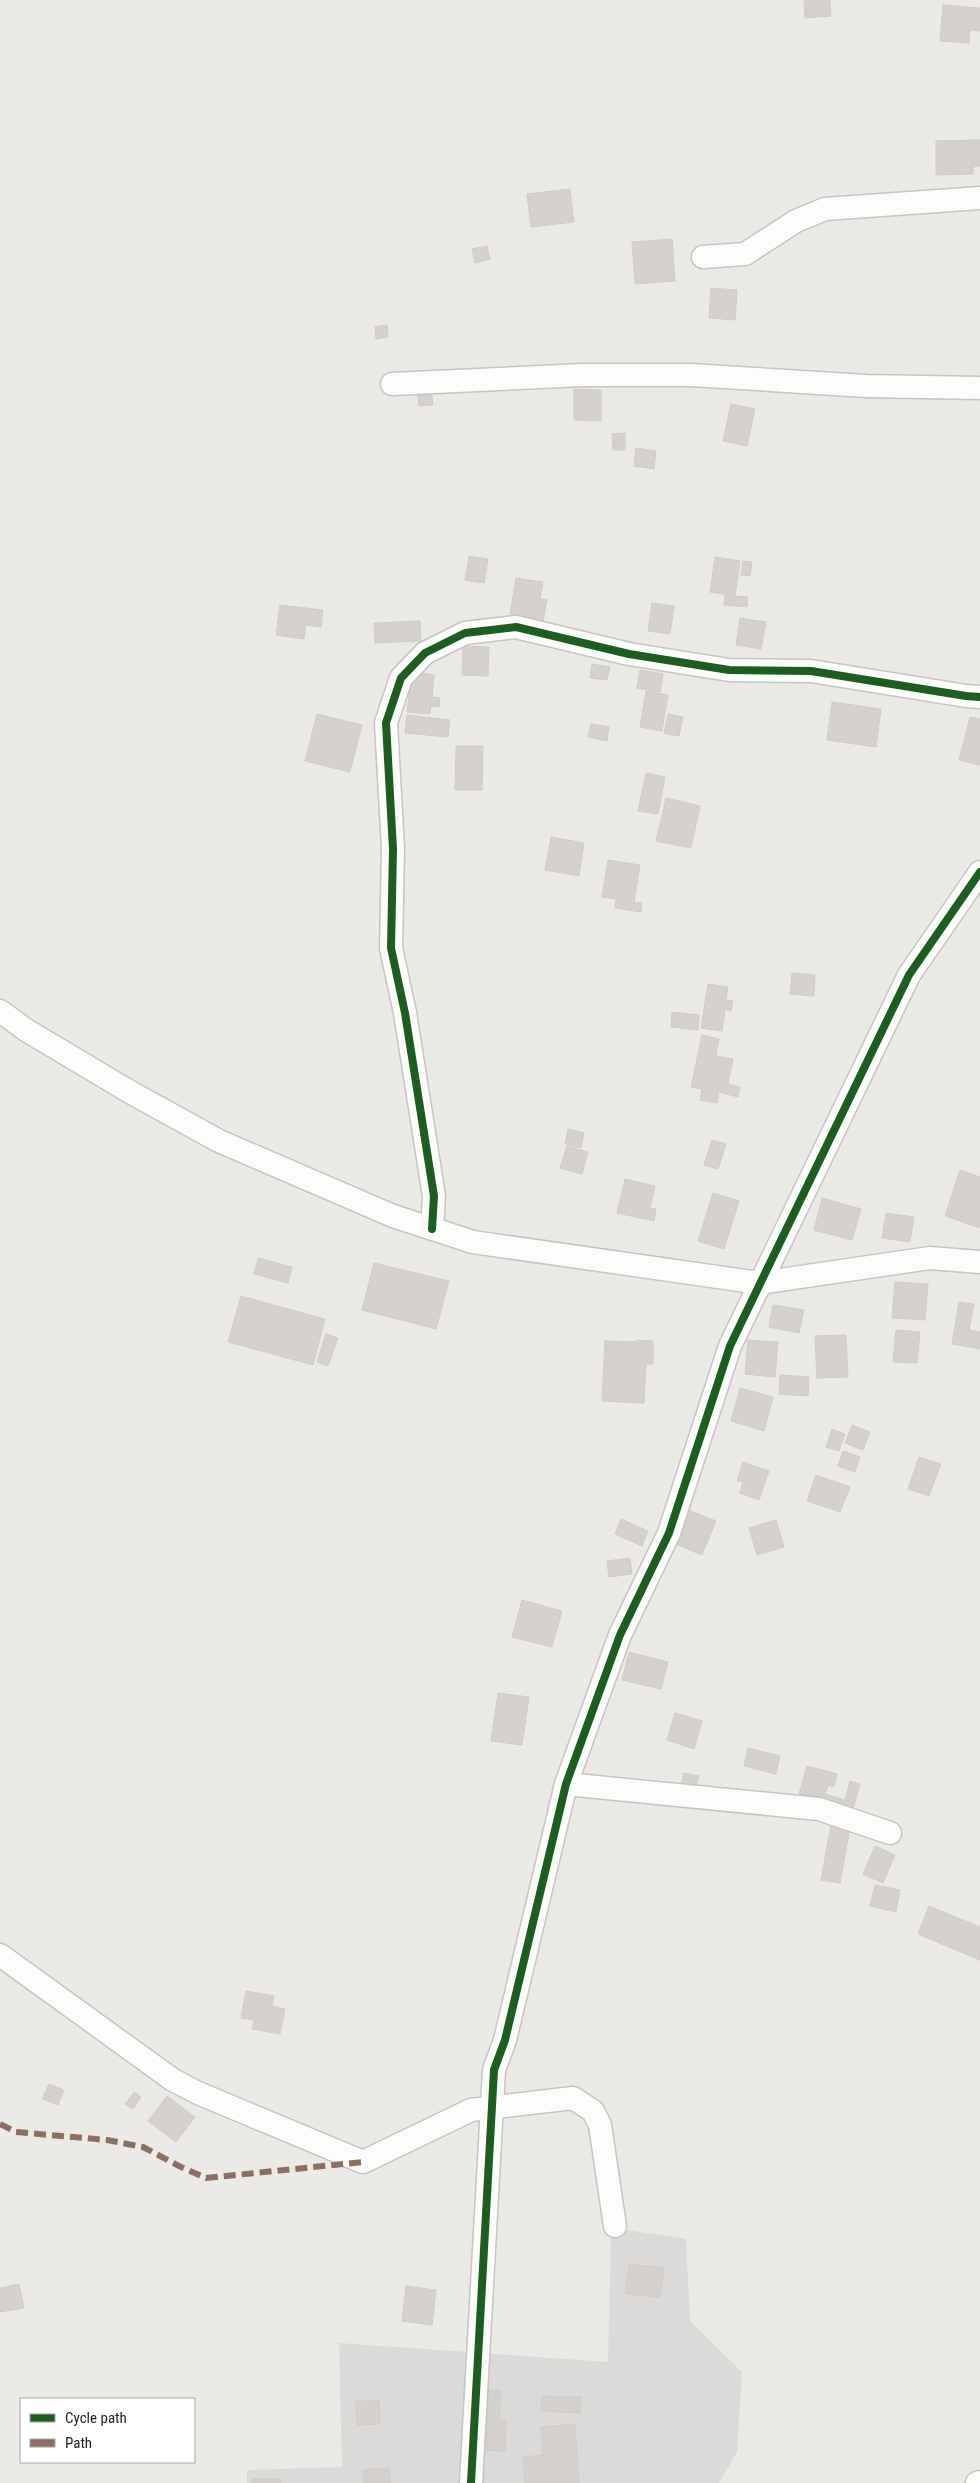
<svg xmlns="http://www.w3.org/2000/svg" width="980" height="2483" viewBox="0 0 980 2483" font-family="'Roboto Condensed',sans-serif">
  <rect width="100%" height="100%" fill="#eceae7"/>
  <!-- residential -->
  <path fill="#dbdad8" d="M627 2230 686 2239 690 2321 742 2372 737 2452 719 2483H247V2470L342 2467 339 2343 608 2362 611 2236Z"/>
  <!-- building -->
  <path fill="#d3d0ce" stroke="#cfccc8" d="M804 0H830L831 16 805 18Z
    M943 5 980 8V31L970 30 969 43 940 41Z
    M973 140V174L936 175V141Z
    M973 140H980V166L973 167Z
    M570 189 574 222 531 227 527 194Z
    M672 239 675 281 635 284 632 242Z
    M487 246 490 259 475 263 472 249Z
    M711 288 737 290 735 320 709 318Z
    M387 325 388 337 376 339 375 327Z
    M431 388 433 405 419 406 417 390Z
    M574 389 601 390V421L574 420Z
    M731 404 755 409 747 446 723 441Z
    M625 433V450H613L612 434Z
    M636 448 656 451 654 469 634 466Z
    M469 556 488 559 484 583 465 580Z
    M715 557 740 561 735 596 710 592Z
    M743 561 752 562 750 576 741 575Z
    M516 578 543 582 540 599 547 600 542 627 509 621Z
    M725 595 748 597 747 607 724 605Z
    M652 603 674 606 670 634 648 631Z
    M280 605 323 610 321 627 306 625 304 639 276 635Z
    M740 618 766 622 761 649 736 645Z
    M420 621 421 641 375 643 374 623Z
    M463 646 489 647 488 676 462 675Z
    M592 664 610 667 607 680 590 678Z
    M640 670 663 674 660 692 637 688Z
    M412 672 434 675 432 697 440 698 439 707 431 706 430 714 407 712Z
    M646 691 668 695 662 731 640 727Z
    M832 702 881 709 876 747 827 740Z
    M317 714 362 725 350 772 305 761Z
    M668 714 683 717 679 736 664 733Z
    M407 715 450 720 448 737 405 733Z
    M970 717 980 719V765L959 760Z
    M591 724 609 727 607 741 588 737Z
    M456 746H483L482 790H455Z
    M646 773 665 777 658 814 638 811Z
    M666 798 700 806 691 848 656 841Z
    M551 837 584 843 579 876 545 870Z
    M608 860 640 865 634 902 642 903 641 912 615 908 616 899 602 897Z
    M792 973 815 975 814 996 790 994Z
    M708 984 728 987 726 1000 733 1001 731 1011 725 1010 722 1031 701 1028Z
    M672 1012 699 1015 698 1030 671 1027Z
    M702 1035 719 1039 716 1056 733 1059 728 1084 740 1087 738 1097 719 1092 717 1103 700 1100 702 1089 691 1087Z
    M568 1129 584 1133 581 1148 565 1144Z
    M712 1140 726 1144 718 1169 704 1165Z
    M567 1146 588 1152 582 1174 560 1168Z
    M960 1170 980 1177V1228L945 1216Z
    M625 1179 655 1186 650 1208 656 1209 654 1221 617 1213Z
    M713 1193 739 1201 724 1249 698 1241Z
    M822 1198 861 1209 852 1240 814 1230Z
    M886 1213 914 1217 910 1242 882 1238Z
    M258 1258 292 1267 288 1283 254 1274Z
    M374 1263 449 1281 436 1329 362 1310Z
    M895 1282 928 1284 925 1320 892 1318Z
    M241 1296 325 1319 313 1365 228 1342Z
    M959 1302 974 1304 969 1330 980 1332V1349L952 1344Z
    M773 1305 804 1310 799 1333 769 1327Z
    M896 1330 920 1332 917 1363 893 1362Z
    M326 1334 338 1338 328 1366 317 1362Z
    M846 1335 848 1377 817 1378 815 1336Z
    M637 1340 653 1341V1364H646L644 1403 602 1401 605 1341 637 1342Z
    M748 1340 778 1342 775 1377 745 1374Z
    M780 1375 809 1377 808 1396 779 1394Z
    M740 1388 773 1397 764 1431 731 1421Z
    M852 1425 870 1432 863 1450 845 1443Z
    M832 1429 845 1434 839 1451 826 1447Z
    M843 1451 860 1457 855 1472 838 1466Z
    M919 1457 941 1464 929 1496 908 1489Z
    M743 1462 769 1471 759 1500 740 1493 743 1482 737 1481Z
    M816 1475 850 1487 840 1512 807 1501Z
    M686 1509 716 1521 702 1555 673 1543Z
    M621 1519 648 1531 642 1546 615 1534Z
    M776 1520 784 1547 757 1555 749 1528Z
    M630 1558 632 1574 609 1577 607 1561Z
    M522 1600 562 1611 552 1647 512 1637Z
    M629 1652 668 1662 661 1689 622 1680Z
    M498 1693 529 1697 522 1745 491 1741Z
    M675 1713 702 1721 694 1749 667 1740Z
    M748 1748 780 1756 776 1774 744 1766Z
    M807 1766 837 1774 834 1787 828 1785 825 1794 845 1800 850 1781 860 1784 853 1809 799 1794Z
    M684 1773 699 1776 695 1789 681 1786Z
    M831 1825 850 1828 840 1883 821 1880Z
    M875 1846 895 1855 883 1883 863 1874Z
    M875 1885 900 1890 896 1912 870 1906Z
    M929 1906 980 1927V1960L918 1934Z
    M246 1991 274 1996 272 2006 285 2009 280 2034 252 2029 254 2020 241 2018Z
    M49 2084 64 2090 58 2105 42 2099Z
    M134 2092 141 2097 133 2109 125 2104Z
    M167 2096 195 2117 176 2142 148 2121Z
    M629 2264 664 2268 660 2297 625 2294Z
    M19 2284 24 2308 0 2312V2288Z
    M406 2286 436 2290 432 2325 402 2321Z
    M486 2390 501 2391 499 2421H506L505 2451 483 2450Z
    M542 2396 581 2397 580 2413 541 2411Z
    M379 2400 380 2424 357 2425 356 2402Z
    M575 2424 579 2483H525L523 2457 543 2455 541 2427Z
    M389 2468 390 2483H364L363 2470Z
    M252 2479H281V2483H252Z"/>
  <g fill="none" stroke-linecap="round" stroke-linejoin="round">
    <!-- minor casing -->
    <g stroke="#c5c4c3" stroke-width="25">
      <path id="minor" d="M703 257 745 254 796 221 825 209 980 198
        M392 384 582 375H691L866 386 980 388
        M0 1011 26 1030 130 1092 219 1141 393 1216 473 1242 760 1283 930 1258 980 1262
        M432 1229 434 1196 405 1013 391 948 393 849 386 723 401 678 425 653 465 633 516 627 629 654 729 670 811 671 966 696 980 697
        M566 1784 819 1809 890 1833
        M0 1955 173 2080 198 2093 363 2162 471 2110 573 2098 593 2111 600 2125 615 2226
        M471 2483 494 2070 505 2040 566 1784 620 1635 669 1533 730 1346 909 975 980 872
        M977 2483 980 2482"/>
    </g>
    <!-- minor -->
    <use href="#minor" stroke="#fcfcfb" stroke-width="22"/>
    <!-- quiet -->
    <path stroke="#8d6e63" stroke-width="6" stroke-dasharray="12 6" stroke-linecap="butt" d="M0 2124 16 2132 107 2140 143 2147 181 2167 206 2178 363 2162"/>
    <!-- cycleway casing -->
    <g stroke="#fff" stroke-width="11">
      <path id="cycleway" d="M432 1229 434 1196 405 1013 391 948 393 849 386 723 401 678 425 653 465 633 516 627 629 654 729 670 811 671 966 696 980 697
        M471 2483 494 2070 505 2040 566 1784 620 1635 669 1533 730 1346 909 975 980 872"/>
    </g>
    <!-- cycleway -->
    <use href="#cycleway" stroke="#1b5e20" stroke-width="8"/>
  </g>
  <!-- legend -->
  <rect x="20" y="2398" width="175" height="65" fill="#ffffff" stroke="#a5a5a5"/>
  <rect x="30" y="2414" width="25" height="8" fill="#1b5e20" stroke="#a5a5a5"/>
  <text x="65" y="2423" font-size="15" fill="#1e1e1e">Cycle path</text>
  <rect x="30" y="2439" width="25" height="8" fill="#8d6e63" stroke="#a5a5a5"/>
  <text x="65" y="2448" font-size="15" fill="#1e1e1e">Path</text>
</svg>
